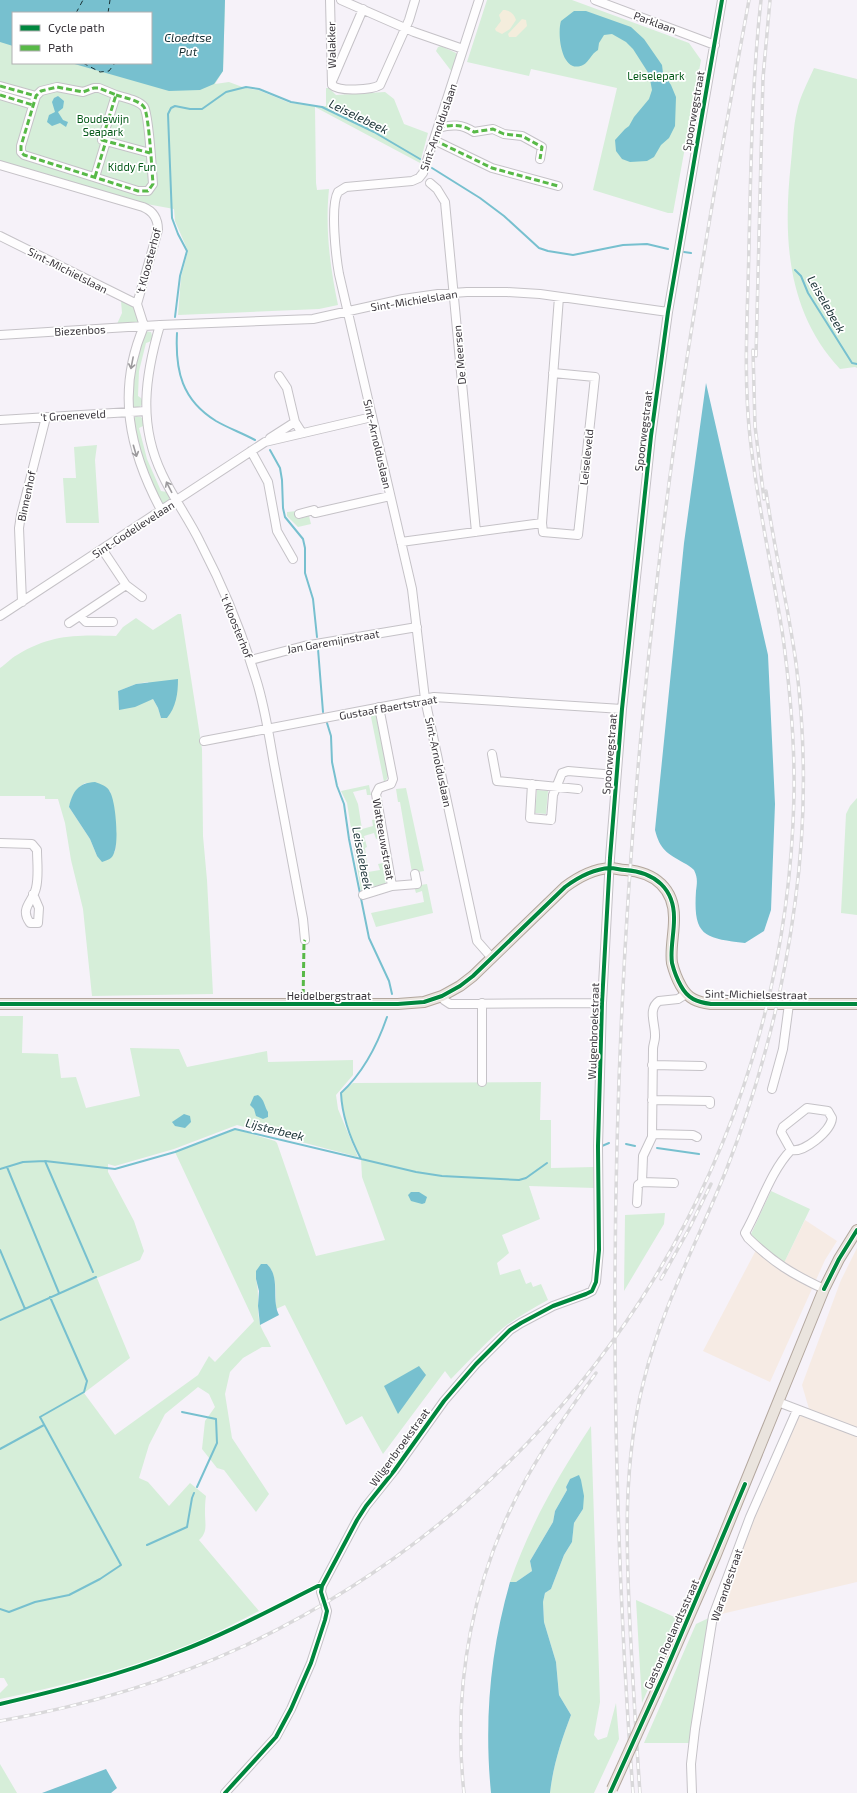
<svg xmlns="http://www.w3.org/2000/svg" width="857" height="1793" viewBox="0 0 857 1793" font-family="'Exo 2',sans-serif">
  <rect width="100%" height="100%" fill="#f6f2f9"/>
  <!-- commercial -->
  <path fill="#f6ebe4" d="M805 1220 837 1241 825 1260 770 1382 703 1351 756 1250 781 1269Z
    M857 1248V1582L713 1616 781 1452 797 1421 799 1414 809 1409 802 1385 841 1280Z"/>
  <!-- green -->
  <path fill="#d6eed9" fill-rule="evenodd" d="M0 0H225L223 71 215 84 229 82 245 88 258 90 290 103 315 106H326V88H329L336 95 385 92 394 99 404 124 428 133 420 163 315 107 316 183 317 190 329 189C325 229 330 267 338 305L319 309 178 315 181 277 188 251 175 221 174 209 141 203 0 162ZM13 13H151V63H13Z
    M487 0H572L689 43 701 60 673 213H668L593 190 617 88 531 69 529 76 467 62Z
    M441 46 456 53 457 56 452 72 436 51 438 47Z
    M814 68 857 79V368L855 367 840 369C786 311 783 236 791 162 793 145 793 127 797 111 800 96 808 82 814 68Z
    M121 301C131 303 139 311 138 323L117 324 122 313Z
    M144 331 151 332 153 339 149 342 146 343 139 371 138 396 141 398 143 403 139 408 132 407 133 370Z
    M136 416 141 417 144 421 143 426 139 428 147 459 161 491 167 492 169 495V502L161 504 141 462 132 421Z
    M97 445 95 460 99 523H66L63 478H76L74 447Z
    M297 511 299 519 309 516 311 524 298 527 287 516V512Z
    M178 614H181L202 749 203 836 207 880 213 994 92 996 83 909 71 860 65 823 58 799H45V796H0V668C6 664 11 658 17 655 52 634 76 635 116 636L123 627 136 618 153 630ZM148 682 167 718H161L158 708 153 699 119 709 118 691 136 684ZM85 783 110 791C114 812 118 831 115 852L97 856 90 839 69 807C72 796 76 789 85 783Z
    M375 711 388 775 387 779 384 782 370 712Z
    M369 785 371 795H367L366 789 353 792 358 804 362 829 373 826 372 820 376 819 380 838 376 839 374 833 364 836 367 847 365 848 368 872 380 870 378 864 383 863 386 884 371 887V890L361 892 347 803 341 791Z
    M406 788 424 871 412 873 400 802H398L396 789Z
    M537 790 548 791 546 814 535 813Z
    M857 798V915L841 913 846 814 850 806Z
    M427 884 433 913 376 927 371 913 424 902 422 891 416 893 414 886Z
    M0 1016H23L22 1053 58 1054 61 1078 76 1077 86 1108 140 1096 130 1048 179 1049 187 1067 267 1051 268 1062 353 1060V1075L336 1095 338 1109 358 1157 237 1125 174 1149 115 1166 108 1164V1172L134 1221 144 1251 140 1260 97 1278 130 1358 84 1393 115 1435 198 1375 209 1356 215 1362 254 1321 175 1152 235 1129 275 1141 277 1143 316 1256 385 1240 362 1177 361 1159 350 1134 341 1103V1093L353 1083 541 1082 540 1120H551V1168L594 1167 595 1188 529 1186 540 1219 502 1235 509 1253 497 1263 500 1275 520 1269 526 1284 531 1282 533 1287 541 1284 548 1300C532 1309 517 1317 503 1328 484 1344 468 1362 451 1379L445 1371 383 1454 362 1416 346 1425 285 1305 276 1309C275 1293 278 1276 267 1264L256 1279C260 1294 256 1309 260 1324 262 1331 268 1339 271 1347H262L243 1358 230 1372 225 1394 232 1438 269 1494 256 1512 224 1470 217 1468 202 1449 205 1421 215 1407 209 1394 198 1387 165 1414 149 1445 139 1478 148 1482 169 1506 190 1483 206 1496C205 1502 205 1507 205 1513 205 1524 208 1532 199 1540L259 1611C237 1622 215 1634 193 1643 131 1669 65 1685 0 1699V1693L8 1685 4 1678H0Z
    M771 1191 810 1209 783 1265 761 1246 751 1234Z
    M665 1213 664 1224 624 1291 625 1215Z
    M591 1426 600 1702 594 1735 598 1740 607 1737 616 1703 619 1739 594 1793H550C553 1766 561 1741 571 1715L559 1695 556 1662 544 1622 543 1602 545 1593 551 1589 564 1555 572 1542 574 1523 583 1509 570 1479 566 1487 567 1490 555 1511 553 1522 530 1561 532 1571 516 1582H510C530 1525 558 1476 591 1426Z
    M636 1600 679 1619 642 1703Z
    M713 1616 693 1743H644L696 1624Z
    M0 1764 17 1793H0Z"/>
  <!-- sand -->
  <path fill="#f4eddc" d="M503 10C510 10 514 14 516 20L510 29 502 34 496 31 495 29 501 21 499 15Z
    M522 19 526 20 527 26 516 37H509L508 34Z"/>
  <!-- water -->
  <path fill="#77c0cf" d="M0 0H225L223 71 214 84 200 90 169 91 71 63H151V13H13V46L0 42Z
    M574 11H586L631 27 644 39 662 65 663 73 671 85 676 97 675 126 669 138 661 145 654 157 647 161 630 162 622 159 616 151 615 140 625 129 629 126 634 117 649 99 652 90 649 74 633 49 626 42 612 34 604 35 599 43 598 50C591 54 589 62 583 65 561 75 557 33 561 21Z
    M58 96 64 101 63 108 58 112 63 120 68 122 66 127 60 123 52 126 47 122 49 115 55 112 52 102 54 98Z
    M706 383 768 655 775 804 771 910 764 931 745 943C704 938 693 936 696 891 697 883 698 878 694 870 691 867 688 865 684 863 667 853 660 850 655 830L684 543Z
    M178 679C178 694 176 707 167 718H161L158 708 153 699 135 707 119 710 118 691 136 684Z
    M95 782C100 784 108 786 110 792 116 802 119 843 114 853 112 859 108 860 102 862L97 856 90 839 69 807C73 791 78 783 95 782Z
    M258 1095C265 1100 264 1106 268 1112V1117L263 1119 256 1116 254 1109 250 1105 254 1096Z
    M184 1114 190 1116 191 1122 185 1128 175 1126 172 1122Z
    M411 1192H419L427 1197 425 1203 422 1204 411 1201 408 1195Z
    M261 1264H267C281 1278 271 1299 279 1315L260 1325 258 1306 259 1291 256 1279V1271Z
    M419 1366 426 1375 398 1414 384 1386Z
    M579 1475 581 1480 584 1496 583 1509 574 1523 572 1542 564 1555 551 1589 545 1593 543 1602 544 1622 556 1662 559 1695 571 1715C561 1741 553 1766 550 1793H491C484 1721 490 1652 510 1582H516L532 1571 530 1561 553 1522 555 1511 567 1490 566 1487 570 1479Z
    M106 1769 117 1788 111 1793H42Z"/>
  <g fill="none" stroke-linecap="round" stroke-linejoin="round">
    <!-- stream -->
    <path stroke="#77c0cf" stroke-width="2" d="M432 168 480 198 504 216 539 248 548 251 573 255 623 245 647 244 668 249
      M684 252 691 253
      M795 270 801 276 808 293 852 363 857 364
      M175 317 180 276 187 251 178 234 172 218 168 114 171 108 175 106 190 109H202L226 92 246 87 259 89 291 102 322 107 374 132 420 159
      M177 333C175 371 182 400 216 421 228 428 242 433 255 440
      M270 450 280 468 282 480 283 508 285 517 303 539 305 548V573L313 599 317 637
      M318 649 323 712
      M327 723 331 736 332 762 337 786 344 804 349 839 369 938 389 981 392 994
      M626 1144 635 1146
      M602 1146 609 1143
      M657 1148 699 1154
      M361 1159C351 1140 342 1115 341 1093 364 1072 377 1046 387 1017
      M45 1161 93 1272
      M7 1167 59 1293
      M0 1169 23 1162 45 1161 115 1169 175 1152 235 1129 416 1172 442 1176 519 1180 526 1178 547 1163
      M0 1250 25 1309
      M0 1320 96 1277
      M182 1412 216 1419 217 1443 197 1487
      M0 1449 44 1425
      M147 1545 187 1527 192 1498 194 1493
      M0 1609 9 1612 35 1602 69 1595 100 1579 121 1565 40 1417 84 1392 87 1381 50 1297"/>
    <!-- ferry -->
    <path stroke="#193135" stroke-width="1" stroke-dasharray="5 4" stroke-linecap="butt" d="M76 13 83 0
      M108 13 110 0
      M83 63 100 72 109 71 115 63"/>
    <!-- minor casing -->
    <g stroke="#c5c2c7" stroke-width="10">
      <path id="minor" d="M330 0 332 85C339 92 372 90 380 85L409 20 415 0
        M341 0 414 32 463 49
        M479 0 423 173 419 178 412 181 346 187 338 192C330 206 336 257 339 274L412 589 425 699 477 941 492 958
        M595 0 715 45
        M333 79 363 9
        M0 86 36 96
        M0 95 33 105
        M116 95C125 98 139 100 144 107 149 114 152 172 153 184L148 191H138L24 155 21 152V146L36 96 41 91 57 87 83 92 94 88H99L116 95 102 140 150 153
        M438 128C452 124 462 124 474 132L493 129 504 134 522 136 542 147 540 159
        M434 140 492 168 558 186
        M0 165 143 207C153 211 158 218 158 230L137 304 144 326C116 391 129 450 161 510
        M95 177 106 141
        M430 183 437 189 445 202 476 532
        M0 236 137 304
        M160 325C145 376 138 424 162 474 173 498 189 519 200 542 223 586 242 632 256 679 265 707 269 736 274 764 284 816 293 867 303 919L305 940
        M0 335 160 325 313 319 403 299 438 294 467 292H507L540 294 668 312
        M279 376 287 388 295 422 302 433
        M0 420 146 411
        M270 438 295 422
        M251 451 268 482 277 531 293 559
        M299 514 314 510 315 513 390 496
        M542 523 543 532 578 535 595 377 553 373
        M401 542 542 523 559 297
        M102 549 126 585 142 597
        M22 602 19 528 21 515 46 417
        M0 616 265 442 372 417
        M80 616 86 622H113
        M69 623 126 585
        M251 660 304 646 417 627
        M379 707 393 779 391 784 379 788 376 794 392 886
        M204 741 434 697 622 709
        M492 754 497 781 578 789
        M532 784 530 818 551 820 553 795 562 773 568 771 615 775
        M0 843 32 844 37 850C37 862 39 876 36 888 33 902 19 908 30 923H38L39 908 33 894
        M363 895 392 886 417 884 415 874
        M442 996 444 1000 450 1004 602 1003
        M652 1065 702 1066
        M482 1082V1003
        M772 1089 783 1049 789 1004
        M652 1100 710 1101V1104
        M807 1108 828 1111 832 1118C831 1131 804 1153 791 1150L781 1132 783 1127Z
        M652 1134 693 1135 697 1137
        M791 1150C770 1172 760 1207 745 1233L748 1238C774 1263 792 1274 824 1289
        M674 1183 642 1182 643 1156 652 1137 653 1049C653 1045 655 1041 655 1037 656 1025 647 1009 659 1001L678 999 686 994
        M637 1203 638 1185 642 1182
        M778 1402 857 1432
        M225 1793 276 1737 291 1709 311 1663 325 1620 327 1611 321 1592 322 1586 357 1520 366 1506 394 1471 444 1401 476 1364 510 1330 521 1323 553 1306 586 1294 592 1291 596 1282 599 1250 598 1146 602 1003 610 858 622 709 651 436 668 312 722 0
        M692 1793 691 1764 695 1729 713 1616 750 1517 797 1410"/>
    </g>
    <!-- major casing -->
    <g stroke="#b3a79e" stroke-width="12">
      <path id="major" d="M0 1004H398L424 1002 442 996 460 986 473 976 565 887C577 878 594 869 610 868 615 868 620 870 625 870 655 872 675 889 674 920 674 934 670 950 672 963 674 971 677 979 681 986 688 999 697 1002 711 1004H857
        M655 1694 715 1557 824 1289 839 1259 857 1230"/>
    </g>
    <!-- minor -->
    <use href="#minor" stroke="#fefdfe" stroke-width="8"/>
    <!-- major -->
    <use href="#major" stroke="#eae4de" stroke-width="10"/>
    <!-- rail casing -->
    <g stroke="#d9d8da" stroke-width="3.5">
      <path id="rail" d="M753 350 755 426 764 499
        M756 356 763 78 770 0
        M661 1279 689 1229 711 1184
        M0 1721C84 1706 166 1682 244 1646 577 1489 786 1163 794 796 795 743 790 689 783 637 773 570 757 504 750 437 743 373 748 309 749 245 751 163 752 81 761 0
        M464 1793C452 1684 473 1575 526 1479 547 1442 571 1407 596 1373
        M633 1793C603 1387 610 977 658 572 680 380 714 190 749 0
        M640 1793C636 1737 633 1682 630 1626 626 1543 623 1461 644 1380 662 1306 699 1239 727 1168 760 1083 783 994 795 903 806 823 806 742 796 663 788 605 774 549 766 491"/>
    </g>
    <!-- rail -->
    <use href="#rail" stroke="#fff" stroke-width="2" stroke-dasharray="6" stroke-linecap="butt"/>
    <!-- major-bridge casing -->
    <g stroke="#b3a79e" stroke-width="12" stroke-linecap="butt">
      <path id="major-bridge" d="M612 1789 655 1694"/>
    </g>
    <!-- major-bridge -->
    <use href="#major-bridge" stroke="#eae4de" stroke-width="10"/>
    <!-- quiet -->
    <path stroke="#58b947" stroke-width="3" stroke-dasharray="6 3" stroke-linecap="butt" d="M0 86 36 96
      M0 95 33 105
      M116 95C125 98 139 100 144 107 149 114 152 172 153 184L148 191H138L24 155 21 152V146L36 96 41 91 57 87 83 92 94 88H99L116 95 102 140 150 153
      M438 128C452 124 462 124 474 132L493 129 504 134 522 136 542 147 540 159
      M434 140 492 168 558 186
      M95 177 106 141
      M303 1004 304 942 305 940"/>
    <!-- cycleway casing -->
    <g stroke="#fff" stroke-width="6">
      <path id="cycleway" d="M0 1004H398L424 1002 442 996 460 986 473 976 565 887C577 878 594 869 610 868 615 868 620 870 625 870 655 872 675 889 674 920 674 934 670 950 672 963 674 971 677 979 681 986 688 999 697 1002 711 1004H857
        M824 1289 839 1259 857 1230
        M0 1704C60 1690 120 1675 178 1652 226 1634 272 1609 318 1586H322
        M225 1793 276 1737 291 1709 311 1663 325 1620 327 1611 321 1592 322 1586 357 1520 366 1506 394 1471 444 1401 476 1364 510 1330 521 1323 553 1306 586 1294 592 1291 596 1282 599 1250 598 1146 602 1003 610 858 622 709 651 436 668 312 722 0
        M610 1793 666 1670 745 1484"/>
    </g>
    <!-- cycleway -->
    <use href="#cycleway" stroke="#00873e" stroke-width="4"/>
  </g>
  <!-- one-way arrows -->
  <defs><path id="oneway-shaft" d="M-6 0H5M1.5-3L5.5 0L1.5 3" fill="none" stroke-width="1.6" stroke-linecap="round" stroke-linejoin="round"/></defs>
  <g stroke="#9c9a9d">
    <use href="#oneway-shaft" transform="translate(132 363) rotate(101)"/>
    <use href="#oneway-shaft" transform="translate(135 451) rotate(74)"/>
    <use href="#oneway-shaft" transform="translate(169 487) rotate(-117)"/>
  </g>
  <g text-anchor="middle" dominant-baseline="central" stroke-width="3.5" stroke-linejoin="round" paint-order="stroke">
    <!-- street labels -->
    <g font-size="11" fill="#3a363c" stroke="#fff">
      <text transform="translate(655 22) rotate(20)">Parklaan</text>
      <text transform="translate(331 45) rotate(-91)">Walakker</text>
      <text transform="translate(693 111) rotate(-80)">Spoorwegstraat</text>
      <text transform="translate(438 127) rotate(-71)">Sint-Arnolduslaan</text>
      <text transform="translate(148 261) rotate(-75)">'t Kloosterhof</text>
      <text transform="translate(68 270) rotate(27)">Sint-Michielslaan</text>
      <text transform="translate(414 300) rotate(-9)">Sint-Michielslaan</text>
      <text transform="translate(80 330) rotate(-3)">Biezenbos</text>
      <text transform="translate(459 355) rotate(-95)">De Meersen</text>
      <text transform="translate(73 415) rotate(-3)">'t Groeneveld</text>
      <text transform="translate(643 431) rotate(-83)">Spoorwegstraat</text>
      <text transform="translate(378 444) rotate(77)">Sint-Arnolduslaan</text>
      <text transform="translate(586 457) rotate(-84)">Leiseleveld</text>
      <text transform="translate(26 496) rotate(-78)">Binnenhof</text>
      <text transform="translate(133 529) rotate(-33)">Sint-Godelievelaan</text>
      <text transform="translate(237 626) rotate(68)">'t Kloosterhof</text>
      <text transform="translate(333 641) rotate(-10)">Jan Garemijnstraat</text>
      <text transform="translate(388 707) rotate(-10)">Gustaaf Baertstraat</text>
      <text transform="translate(609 754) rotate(-85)">Spoorwegstraat</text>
      <text transform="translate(439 762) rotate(78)">Sint-Arnolduslaan</text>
      <text transform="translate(384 839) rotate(80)">Watteeuwstraat</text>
      <text transform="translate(756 994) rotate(1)">Sint-Michielsestraat</text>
      <text x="329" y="995">Heidelbergstraat</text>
      <text transform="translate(593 1031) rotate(-88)">Wulgenbroekstraat</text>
      <text transform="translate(399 1447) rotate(-54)">Wilgenbroekstraat</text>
      <text transform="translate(726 1585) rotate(-71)">Warandestraat</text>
      <text transform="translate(671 1634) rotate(-66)">Gaston Roelandtsstraat</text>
    </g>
    <!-- park labels -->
    <g font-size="11" fill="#045918" stroke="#fff">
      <text x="656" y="75">Leiselepark</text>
      <text x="103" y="118">Boudewijn<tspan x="103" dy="13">Seapark</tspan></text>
      <text x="132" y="166">Kiddy Fun</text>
    </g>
    <!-- water labels -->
    <g font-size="12" font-style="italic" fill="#193135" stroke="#fff">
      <text x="188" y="37">Cloedtse<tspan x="188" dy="14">Put</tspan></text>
      <text transform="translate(359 116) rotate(26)">Leiselebeek</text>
      <text transform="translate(827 304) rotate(60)">Leiselebeek</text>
      <text transform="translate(363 858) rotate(79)">Leiselebeek</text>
      <text transform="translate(275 1129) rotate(14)">Lijsterbeek</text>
    </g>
  </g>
  <!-- legend -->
  <rect x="12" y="12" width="140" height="52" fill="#ffffff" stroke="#b0afb1"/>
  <rect x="20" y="25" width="20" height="6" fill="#00873e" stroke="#b0afb1"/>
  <text x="48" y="32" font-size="12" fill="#3a363c">Cycle path</text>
  <rect x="20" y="45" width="20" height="6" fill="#58b947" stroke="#b0afb1"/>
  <text x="48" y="52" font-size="12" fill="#3a363c">Path</text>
</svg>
